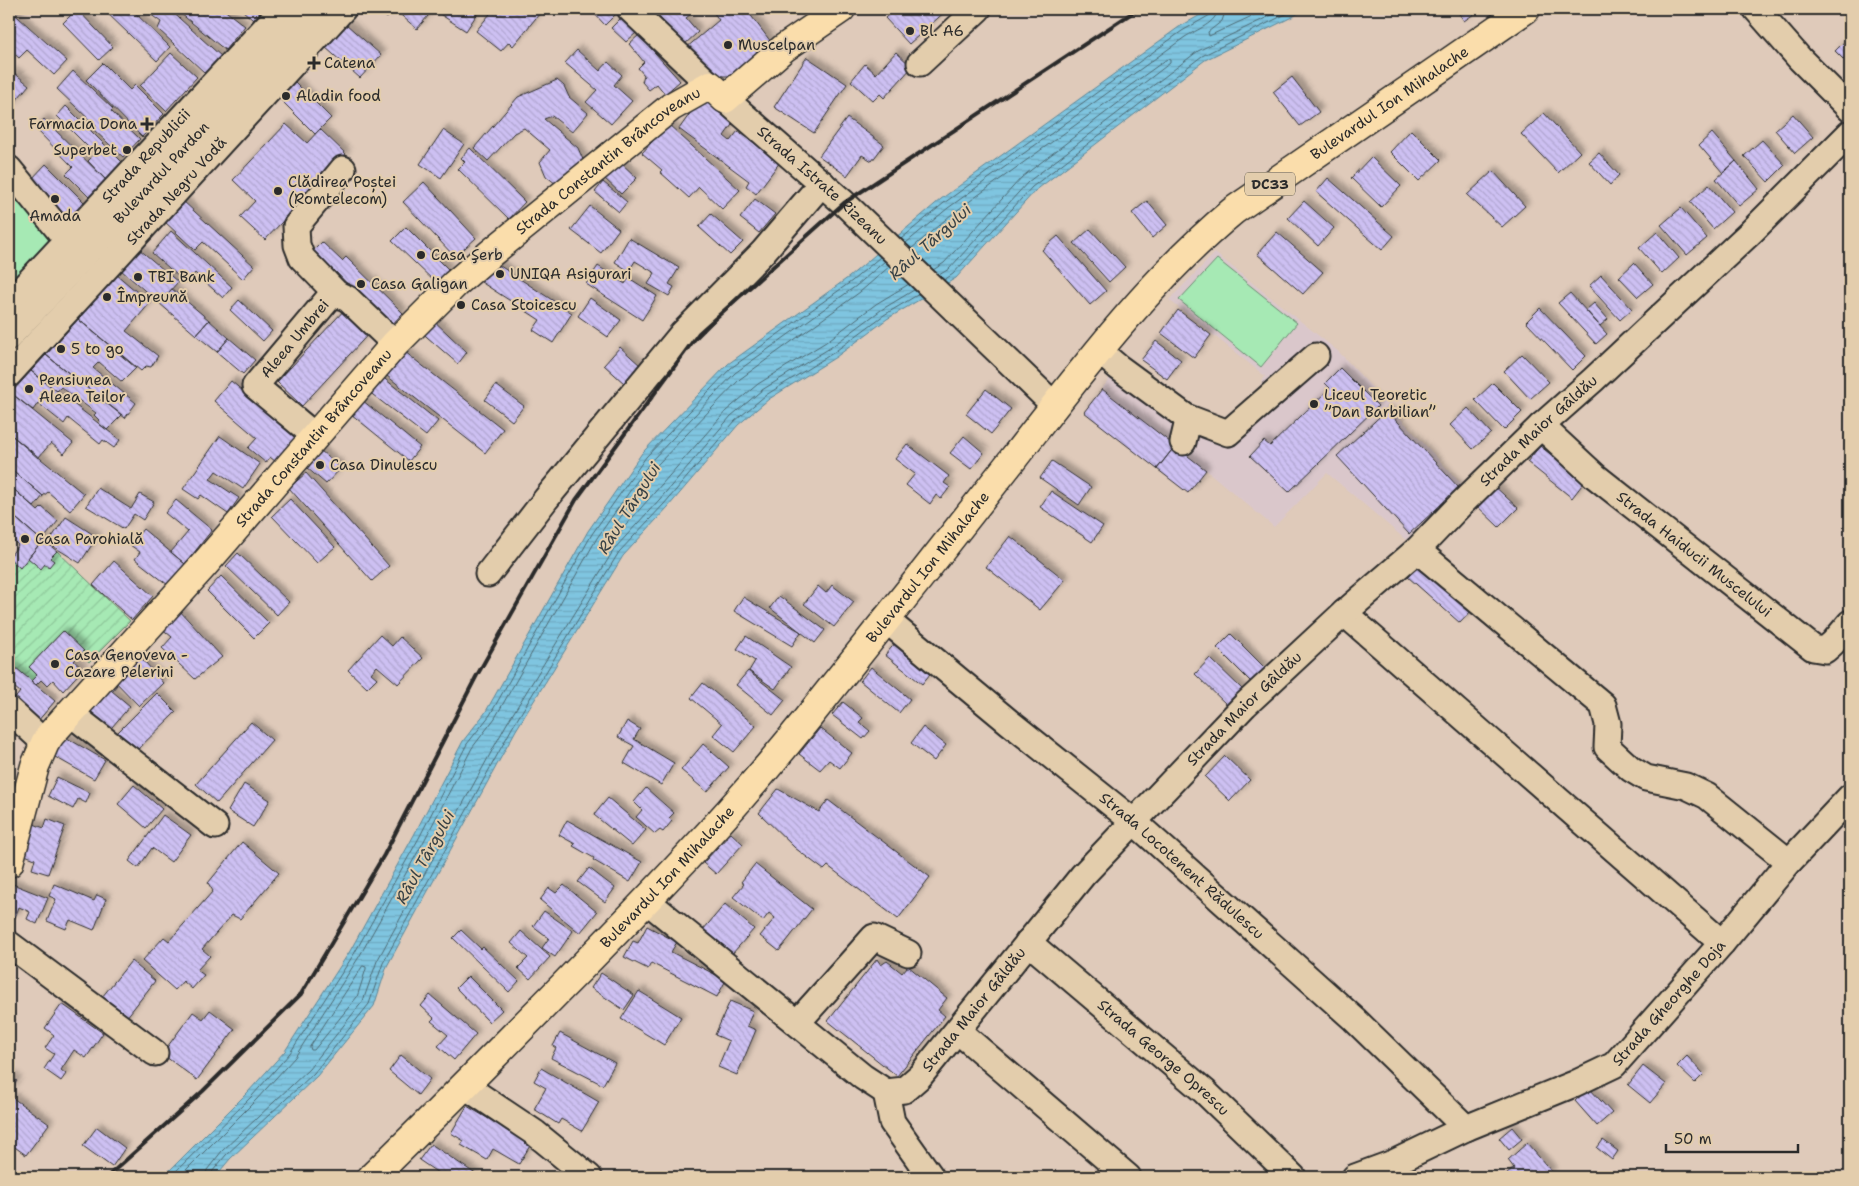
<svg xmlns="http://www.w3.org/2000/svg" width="1859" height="1186" viewBox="0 0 1859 1186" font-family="'Shantell Sans',sans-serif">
  <defs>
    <pattern id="garden-furrows" width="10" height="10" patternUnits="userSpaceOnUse" patternTransform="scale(1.25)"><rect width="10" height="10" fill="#a6e9b4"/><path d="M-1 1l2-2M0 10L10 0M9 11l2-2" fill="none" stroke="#8fc89b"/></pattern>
    <pattern id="water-rules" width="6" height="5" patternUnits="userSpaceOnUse" patternTransform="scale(1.25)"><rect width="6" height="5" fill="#7fc5e0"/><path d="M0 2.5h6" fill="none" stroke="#6ea9c0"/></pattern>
    <pattern id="building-back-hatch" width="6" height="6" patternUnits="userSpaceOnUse" patternTransform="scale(1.25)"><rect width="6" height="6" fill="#cdc0f2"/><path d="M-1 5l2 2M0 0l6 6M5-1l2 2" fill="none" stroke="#b0a5d0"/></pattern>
    <filter id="shadow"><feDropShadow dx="4.5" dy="-4.5" stdDeviation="2.5" flood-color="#0004"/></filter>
  </defs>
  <rect width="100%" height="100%" fill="#dfcaba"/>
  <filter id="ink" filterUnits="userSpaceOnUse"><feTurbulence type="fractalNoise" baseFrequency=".02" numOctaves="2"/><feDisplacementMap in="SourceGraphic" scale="10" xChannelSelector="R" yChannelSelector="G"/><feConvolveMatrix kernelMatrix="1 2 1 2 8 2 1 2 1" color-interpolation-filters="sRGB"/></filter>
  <g filter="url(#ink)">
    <!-- built -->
    <path fill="#dac7cb" d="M1215 253 1339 352 1464 487 1406 540 1327 473 1274 527 1206 470 1102 389 1124 358 1211 418 1221 421 1258 390 1265 376 1169 300Z"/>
    <!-- park -->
    <path fill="#a6e9b4" stroke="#688a70" d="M9 180 56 237 9 287Z
      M1217 259 1297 323 1261 367 1179 300Z"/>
    <!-- garden -->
    <path fill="url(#garden-furrows)" stroke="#688a70" d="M57 551 130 621 89 662 81 654 84 651 63 631 29 667 37 675 31 681 9 662V558L20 567 28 558 49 567 50 558Z"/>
    <!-- water -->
    <path fill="url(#water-rules)" stroke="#5d8798" d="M1211 9H1305L1294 16 1205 60 1035 191 956 278 887 319 836 357 769 399 738 425 668 507 623 556 516 730 387 966 374 1006 317 1076 230 1159 215 1177H163L248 1092 285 1051 350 951 414 835 463 741 485 713 588 531 642 453 728 364 849 277 941 199 1179 27Z"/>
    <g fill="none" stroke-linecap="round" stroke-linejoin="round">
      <!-- shore -->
      <path stroke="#4d6973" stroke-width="1" d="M1226 9 1222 21 1208 32 1209 36 1267 9
        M901 239 944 203 1182 31 1210 15 1212 9
        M906 243 948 208 1185 37C1196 30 1217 23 1218 9
        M911 249 952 214 1167 59 1170 60V63L1022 177 944 263 933 270
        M890 266 860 292 740 379 657 465 604 541 601 549H605L726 411 758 384 826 342 876 304 909 284
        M939 275 949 269 1028 182 1198 51 1284 9
        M944 280 953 274 1032 187 1202 56 1296 9
        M363 966 366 967V969L357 997 314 1050H311L310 1047Z
        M170 1177 252 1096 290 1053 354 954 419 838 467 744 490 715 592 534 646 457 731 368 852 281 880 257
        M179 1177 256 1100 295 1057 359 957 424 841 472 748 495 718 597 538 651 461 735 373 856 286 885 261
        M205 1177 207 1170 222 1151 309 1069 363 1001 377 961 506 725 615 548 659 500 731 416 762 390 830 348 881 310 914 290
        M211 1177 212 1172 226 1155 314 1073 369 1004 383 963 512 728 619 552 664 504 735 421 766 395 833 353 884 315 919 294"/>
    </g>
    <!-- building -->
    <path fill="url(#building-back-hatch)" stroke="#2b2b2b" filter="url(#shadow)" d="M9 9 67 61 54 75 27 50 19 58 9 49Z
      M77 9 113 47 99 60 63 23Z
      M105 9H131L170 47 157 61 104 10Z
      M155 9H169L222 57 205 73 158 29 161 22 150 14Z
      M183 9H223L245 26 225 50 180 13Z
      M241 9H263L253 20Z
      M377 9H420L428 16 417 29 395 10 387 18Z
      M432 9H468L477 14 466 31Z
      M494 9H535L540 13 513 46 509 42 501 51 476 31Z
      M590 9H611L616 14 605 25Z
      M654 9H697L686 18 698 32 684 45 653 10Z
      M711 9H746L771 42 730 76H712L686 48 719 20Z
      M895 9H948L909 44 885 18Z
      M1456 9H1481L1464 21Z
      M622 17 637 32 626 42 611 28Z
      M346 24 381 55 360 78 325 47Z
      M639 35 680 81 665 94 657 84 649 90 642 82 644 75 638 68 644 62 629 44Z
      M1850 36V66L1835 51Z
      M577 50 600 71 608 62 622 75 614 85 632 101 611 124 586 102 597 90 565 63Z
      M896 52 912 67 884 98 880 94 873 101 851 81 865 64 876 74Z
      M171 53 197 77 166 111 140 86Z
      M807 57 847 84 814 133 774 107Z
      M103 63 130 90 135 85 164 114 142 137 86 80Z
      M73 71 113 109 111 111 140 139 123 157 93 129 96 126 57 89Z
      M13 72 29 85 9 109V77Z
      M1292 77 1319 112 1300 126 1273 92Z
      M557 80 564 86 569 97 588 113 572 132 552 116 544 119 578 148 584 162 556 184 546 176 540 162 550 150 524 128 514 133 488 161 474 148 518 97Z
      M295 82 331 118 315 134 279 98Z
      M701 98 734 122 724 136 730 141 738 131 780 162 756 194 746 186 749 181 679 129Z
      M66 106 123 163 106 180 88 161 95 154 57 116Z
      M1544 113 1580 152 1558 173 1521 134Z
      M1793 114 1813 137 1795 153 1775 130Z
      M847 118 884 145 872 161 862 155 847 176 819 156Z
      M44 119 107 181 90 198 66 174 73 167 35 128Z
      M286 124 307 143 320 129 346 154 265 240 240 217 255 201 233 180Z
      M668 124 740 190 722 209 699 187 689 198 660 172 662 170 642 153Z
      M443 130 464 144 441 178 420 164Z
      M1411 130 1441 160 1419 181 1390 152Z
      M1712 133 1736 161 1723 173 1699 145Z
      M1762 140 1785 165 1768 182 1744 156Z
      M470 148 525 202 509 219 458 169 465 162 461 158Z
      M1599 153 1619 175 1610 185 1589 162Z
      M1371 157 1401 186 1381 207 1351 178Z
      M619 161 637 178 621 194 603 177Z
      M1736 161 1759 189 1739 206 1716 179Z
      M46 164 85 203 68 220 30 181Z
      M1493 171 1525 206 1502 227 1467 195Z
      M1328 178 1394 236 1382 250 1316 192Z
      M424 182 476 238 455 257 403 202Z
      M603 182 627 202 619 212 595 192Z
      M1709 185 1732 212 1713 229 1690 202Z
      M755 199 775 214 759 233 740 218Z
      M183 201 254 266 243 279 203 242 195 250 164 221Z
      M1147 201 1167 225 1152 238 1132 213Z
      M1304 201 1334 228 1318 246 1288 218Z
      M590 206 619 229 601 253 571 230Z
      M1681 208 1707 238 1687 255 1661 225Z
      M711 214 743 242 730 255 699 227Z
      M406 227 449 270 436 283 392 241Z
      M1090 229 1125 267 1109 282 1074 243Z
      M171 231 232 287 223 298 195 273 186 283 152 253Z
      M1277 232 1323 272 1303 294 1257 254Z
      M1657 232 1679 258 1662 274 1639 248Z
      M1058 236 1106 291 1090 305 1042 250Z
      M629 238 679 268 669 284 674 287 669 296 648 284 655 273 635 261 629 271 615 262Z
      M322 242 342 261 346 257 403 313 387 330 355 292 334 270 328 276 307 257Z
      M139 249 178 282 159 303 121 270Z
      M494 262 572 313 553 343 533 330 540 320 481 282Z
      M1634 263 1653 284 1638 297 1619 277Z
      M598 266 625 284 629 278 657 296 642 320 586 284Z
      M116 274 150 303 126 331 158 356 151 367 146 366 141 371 78 319Z
      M1601 275 1632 309 1620 320 1589 286Z
      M172 289 209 320 196 335 159 303Z
      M1570 293 1607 334 1596 344 1558 303Z
      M590 298 621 320 608 337 578 316Z
      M239 300 272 331 263 341 230 310Z
      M1594 303 1608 319 1600 326 1586 310Z
      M348 306 373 329 302 406 277 382Z
      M1540 308 1586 356 1572 370 1526 322Z
      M1178 310 1211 335 1194 358 1161 333Z
      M431 318 467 352 458 364 419 330Z
      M78 319 136 368 122 382 99 362 93 368 136 403 125 418 46 355Z
      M209 320 229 338 217 352 196 335Z
      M229 338 255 360 243 374 217 352Z
      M1156 341 1181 360 1167 379 1141 360Z
      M620 347 641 366 625 384 604 365Z
      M400 348 503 429 485 453 382 372Z
      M1522 354 1549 382 1530 399 1504 371Z
      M46 355 122 415 107 430 99 424 100 421 94 415 96 413 61 387 57 391 31 371Z
      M1340 368 1378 406 1289 492 1250 456 1264 441 1270 446 1330 388 1325 383Z
      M31 371 120 440 114 448 103 440 100 444 68 418 64 424 38 403 33 410 11 393Z
      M376 372 438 421 426 436 364 388Z
      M231 381 297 437 276 462 270 457 266 463 248 448 257 438 214 401Z
      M1493 383 1522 412 1504 430 1475 400Z
      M496 385 524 406 512 421 485 400Z
      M986 389 1011 409 991 434 966 414Z
      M1102 389 1175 446 1157 469 1084 412Z
      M11 393 73 443 64 454 51 443 38 458 9 433V395Z
      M357 396 420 447 409 461 346 410Z
      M1468 408 1491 433 1473 449 1450 425Z
      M1387 410 1459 488 1409 534 1337 456Z
      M9 433 84 494 70 511 48 492 43 496 9 467Z
      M220 436 260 464 243 489 216 471 210 479 239 498 228 514 201 495 198 499 183 489Z
      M964 436 984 453 971 469 950 453Z
      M907 444 949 476 944 483 950 487 941 499 936 495 930 504 906 485 915 474 895 459Z
      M314 445 341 468 326 484 300 462Z
      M1175 446 1206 470 1188 493 1157 469Z
      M1540 446 1585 481 1572 498 1527 462Z
      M1052 461 1091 487 1079 505 1040 478Z
      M9 467 43 496 34 507 9 485Z
      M306 473 389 566 372 581 289 488Z
      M1491 483 1518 508 1499 527 1473 502Z
      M9 485 38 511 42 507 58 521 42 541 9 512Z
      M98 488 131 509 140 494 154 502 143 520 134 514 124 529 86 506Z
      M1051 491 1103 526 1092 542 1040 507Z
      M290 499 335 547 317 563 272 516Z
      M176 500 212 530 185 564 171 552 188 532 165 513Z
      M9 512 42 541 20 568 9 558 18 545 9 537Z
      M66 517 97 537 80 563 48 543Z
      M143 529 185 564 168 585 135 559 140 552 130 545Z
      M1010 536 1065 580 1040 610 986 567Z
      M43 540 57 551 50 558 54 561 49 567 45 564 41 569 28 558Z
      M238 553 289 602 277 615 226 566Z
      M114 561 153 596 132 620 93 585Z
      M1420 563 1473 609 1460 623 1408 577Z
      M221 576 269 623 254 638 207 591Z
      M832 585 854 602 834 627 804 604 818 586 826 593Z
      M779 596 825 630 815 643 770 608Z
      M743 597 801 632 792 646 734 611Z
      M178 609 222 657 195 679 162 648 172 637 161 628Z
      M63 631 84 651 74 661 83 669 63 691 53 680 47 686 41 680 36 685 31 681 37 675 29 667Z
      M1231 634 1265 668 1251 682 1217 648Z
      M380 635 392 646 400 637 423 658 398 684 377 666 371 673 377 678 367 688 348 670Z
      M746 636 791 667 775 689 749 671 755 661 737 649Z
      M898 640 934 669 922 684 885 655Z
      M134 649 163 683 139 706 110 676Z
      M1210 658 1243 690 1228 706 1195 674Z
      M9 662 55 701 37 722 13 701 20 692 9 683Z
      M871 667 910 699 899 713 860 681Z
      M748 671 785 700 773 715 736 685Z
      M108 677 117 685 112 691 130 706 106 734 79 712Z
      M703 683 756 726 734 752 713 735 722 724 691 698Z
      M157 693 176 712 132 755 113 737Z
      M843 702 863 718 859 722 870 731 863 739 832 715Z
      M627 721 640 729 634 739 674 763 661 785 624 763 634 746 618 737Z
      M251 722 272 740 217 803 196 784Z
      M923 727 946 745 934 761 911 743Z
      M820 728 852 753 840 768 829 760 820 770 799 754Z
      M60 734 105 760 94 779 48 753Z
      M703 744 729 767 707 792 681 770Z
      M1225 756 1250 780 1230 801 1205 777Z
      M57 777 90 793 86 803 78 799 73 809 48 796Z
      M244 784 270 800 253 827 228 811Z
      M134 785 162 809 146 828 118 804Z
      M646 788 674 813 669 818 672 821 663 832 660 830 655 834 636 817 642 810 634 802Z
      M778 789 819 812 828 800 930 877 898 919 828 866 824 870 795 848 759 813Z
      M608 798 646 830 632 846 594 815Z
      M163 815 191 835 171 862 152 848 138 868 129 861Z
      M47 819 65 826 48 874 32 869 35 859 15 851 26 821 44 828Z
      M567 820 642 862 630 882 593 860 594 858 573 846 575 844 559 835Z
      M731 833 743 844 716 874 703 863Z
      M242 842 279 873 240 919 232 915 202 949 210 956 197 970 204 975 192 989 183 981 175 990 142 961 164 937 169 941 213 891 208 883Z
      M755 864 812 909 779 951 760 936 775 918 769 913 763 921 733 897 744 884 741 882Z
      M589 868 615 888 605 902 578 882Z
      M10 883 48 898 37 924 27 919 30 912 19 907 15 918 9 916V887Z
      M54 884 94 901 97 895 106 899 94 930 70 920 66 929 47 921 56 899 49 896Z
      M564 885 597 912 580 933 540 900 549 888 556 893Z
      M725 904 754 929 732 954 703 930Z
      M544 911 573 931 555 957 542 948 549 938 533 926Z
      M647 926 677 942 671 952 726 980 717 997 651 963 648 969 624 957 633 941 638 943Z
      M461 930 481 949 483 947 519 981 509 992 453 938Z
      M521 931 550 957 530 979 518 968 528 958 511 943Z
      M877 959 881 965 887 961 902 973 908 966 947 998 938 1010 945 1016 897 1076 828 1021Z
      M131 961 155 981 123 1022 98 1002Z
      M601 973 634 995 624 1010 591 988Z
      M468 976 502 1010 489 1022 456 988Z
      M639 991 681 1017 664 1045 621 1019Z
      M430 995 476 1034 454 1060 438 1046 448 1035 431 1021 434 1018 421 1006Z
      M730 1001 753 1011 747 1026 756 1030 737 1075 718 1067 729 1041 715 1035Z
      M62 1004 103 1033 86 1058 74 1050 61 1070 66 1074 61 1081 44 1069 54 1054 45 1048 54 1035 45 1028Z
      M210 1010 235 1029 197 1080 162 1054 193 1012 203 1019Z
      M560 1033 615 1063 603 1085 551 1058 556 1048 553 1046Z
      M401 1055 430 1079 418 1095 389 1071Z
      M1687 1056 1704 1074 1695 1083 1677 1066Z
      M1643 1066 1666 1084 1650 1103 1628 1085Z
      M541 1068 599 1102 582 1131 561 1119 558 1124 534 1109 546 1088 534 1081Z
      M9 1075 17 1081 9 1092Z
      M1589 1088 1612 1113 1597 1126 1575 1101Z
      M10 1096 49 1124 26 1155 9 1143V1131L12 1127 9 1124Z
      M467 1106 531 1144 519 1164 493 1149 487 1160 461 1145 464 1141 451 1133Z
      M97 1127 125 1148 112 1167 83 1146Z
      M1512 1127 1522 1139 1509 1150 1499 1138Z
      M1603 1140 1618 1151 1612 1160 1597 1148Z
      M1527 1143 1552 1172 1546 1177H1508L1506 1175 1514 1168 1508 1160Z
      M431 1144 480 1177H444L419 1160Z"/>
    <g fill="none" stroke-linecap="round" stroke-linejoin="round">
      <!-- minor casing -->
      <g stroke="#2b2b2b" stroke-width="29">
        <g id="minor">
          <path d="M630 9 710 85"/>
          <path d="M1756 9 1800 59 1850 109"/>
          <path d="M920 63 978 9"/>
          <path id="s1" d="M725 99 844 203 1055 406"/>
          <path d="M9 169 67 240"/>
          <path d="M337 294 302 258 297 245 296 226 343 169"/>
          <path id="s2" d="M9 303 283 9"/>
          <path id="s3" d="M9 337 313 9"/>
          <path d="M1099 351 1118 367 1186 417 1228 433 1316 356"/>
          <path id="s4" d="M9 374 343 9"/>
          <path id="s5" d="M1541 426 1595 476 1813 648 1825 650 1833 643 1850 623"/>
          <path id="s6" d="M315 436 255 386 329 298 337 294 348 299 395 344"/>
          <path d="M1183 442 1187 425 1186 417"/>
          <path d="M1417 550 1603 705 1608 724 1607 747 1631 769 1646 778 1686 786 1707 796 1789 862"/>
          <path d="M488 574 546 499 682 334 763 252 822 183"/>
          <path d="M1344 613 1722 943"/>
          <path id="s7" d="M885 619 1009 722 1133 821 1354 1019 1466 1128"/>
          <path d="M9 710 45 743"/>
          <path d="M70 713 215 826"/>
          <path id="s8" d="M647 901 863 1077 886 1092 904 1090 920 1076 1083 875 1245 705 1344 613 1417 550 1461 504 1541 426 1593 380 1751 232 1850 133"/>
          <path id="s9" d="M1028 942 1204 1091 1293 1177"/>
          <path d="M9 944 155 1053"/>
          <path d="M797 1023 874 937 908 953"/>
          <path d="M958 1031 1128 1177"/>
          <path d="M465 1086 535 1133 589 1177"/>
          <path d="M886 1092 892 1122 931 1177"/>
          <path id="s10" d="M1355 1177 1393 1163 1466 1128 1574 1084 1614 1065 1722 943 1789 862 1850 797"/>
        </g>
      </g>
      <!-- major casing -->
      <g stroke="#2b2b2b" stroke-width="31">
        <g id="major">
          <path id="s11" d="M9 863 35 766 45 743 51 734 203 566 395 344 455 284 491 253 671 107 710 85 725 99 784 48 841 9"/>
        </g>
      </g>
      <!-- highway casing -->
      <g stroke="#2b2b2b" stroke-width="31">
        <g id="highway">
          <path id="s12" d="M372 1177C436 1115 498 1052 561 988 646 902 731 814 807 719 876 633 945 546 1013 459 1081 372 1148 282 1233 211L1526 9"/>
        </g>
      </g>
      <!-- minor -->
      <use href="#minor" stroke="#e3cdac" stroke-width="25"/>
      <!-- major -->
      <use href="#major" stroke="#faddab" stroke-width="28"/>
      <!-- highway -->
      <use href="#highway" stroke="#faddab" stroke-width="28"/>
      <!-- rail -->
      <path stroke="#2b2b2b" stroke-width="4" d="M107 1177 203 1091 301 994 384 855 476 677 576 500 699 333 844 203 1138 9"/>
    </g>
  </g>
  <!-- markers -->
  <g fill="#2b2b2b" stroke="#e3cdac" stroke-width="2">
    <circle cx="910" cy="31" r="5"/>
    <circle cx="728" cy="45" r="5"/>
    <path d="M311.5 55.5h5v5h5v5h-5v5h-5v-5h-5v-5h5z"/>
    <circle cx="286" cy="96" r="5"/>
    <path d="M144.5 116.5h5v5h5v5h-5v5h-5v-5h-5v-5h5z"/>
    <circle cx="127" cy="150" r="5"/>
    <circle cx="278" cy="191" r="5"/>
    <circle cx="55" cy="199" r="5"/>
    <circle cx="421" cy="255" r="5"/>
    <circle cx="500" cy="274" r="5"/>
    <circle cx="138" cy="277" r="5"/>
    <circle cx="361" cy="284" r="5"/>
    <circle cx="107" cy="297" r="5"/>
    <circle cx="461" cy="305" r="5"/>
    <circle cx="61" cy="349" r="5"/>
    <circle cx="29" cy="389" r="5"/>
    <circle cx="1314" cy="404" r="5"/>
    <circle cx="320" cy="465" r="5"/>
    <circle cx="25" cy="539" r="5"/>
    <circle cx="55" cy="664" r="5"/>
  </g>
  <g text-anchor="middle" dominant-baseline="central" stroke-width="4" stroke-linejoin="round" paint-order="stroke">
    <!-- shield labels -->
    <rect fill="#e3cdac" stroke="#625c52" stroke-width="1" x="1245" y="172.5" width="50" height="23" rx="4"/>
    <g font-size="14" font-weight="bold" fill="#2b2b2b">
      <text x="1270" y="184">DC33</text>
    </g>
    <!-- poi labels -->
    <g font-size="15" fill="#2b2b2b" stroke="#e3cdac" text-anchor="start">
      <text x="920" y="31">Bl. A6</text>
      <text x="738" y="45">Muscelpan</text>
      <text x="324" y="63">Catena</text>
      <text x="296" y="96">Aladin food</text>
      <text x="137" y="124" text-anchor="end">Farmacia Dona</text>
      <text x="117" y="150" text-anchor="end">Superbet</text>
      <text x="288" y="182">Clădirea Poștei<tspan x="288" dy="17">(Romtelecom)</tspan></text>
      <text x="55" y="216" text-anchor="middle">Amada</text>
      <text x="431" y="255">Casa Şerb</text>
      <text x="510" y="274">UNIQA Asigurari</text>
      <text x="148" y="277">TBI Bank</text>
      <text x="371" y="284">Casa Galigan</text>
      <text x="117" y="297">Împreună</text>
      <text x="471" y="305">Casa Stoicescu</text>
      <text x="71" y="349">5 to go</text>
      <text x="39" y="380">Pensiunea<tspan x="39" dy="17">Aleea Teilor</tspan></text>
      <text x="1324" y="395">Liceul Teoretic<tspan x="1324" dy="17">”Dan Barbilian”</tspan></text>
      <text x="330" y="465">Casa Dinulescu</text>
      <text x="35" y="539">Casa Parohială</text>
      <text x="65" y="655">Casa Genoveva -<tspan x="65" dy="17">Cazare Pelerini</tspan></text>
    </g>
    <!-- street labels -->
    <g font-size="15" fill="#2b2b2b" stroke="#e3cdac">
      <text stroke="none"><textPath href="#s12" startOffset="1486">Bulevardul Ion Mihalache</textPath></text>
      <text stroke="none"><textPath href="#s2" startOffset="201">Strada Republicii</textPath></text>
      <text stroke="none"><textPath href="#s11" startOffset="938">Strada Constantin Brâncoveanu</textPath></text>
      <text stroke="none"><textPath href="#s3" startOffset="224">Bulevardul Pardon</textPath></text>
      <text stroke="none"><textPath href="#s1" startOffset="130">Strada Istrate Rizeanu</textPath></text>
      <text stroke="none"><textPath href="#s4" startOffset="248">Strada Negru Vodă</textPath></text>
      <text stroke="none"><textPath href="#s6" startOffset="140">Aleea Umbrei</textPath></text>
      <text stroke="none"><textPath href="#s8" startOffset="1241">Strada Maior Gâldău</textPath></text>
      <text stroke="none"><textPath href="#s11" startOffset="532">Strada Constantin Brâncoveanu</textPath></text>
      <text stroke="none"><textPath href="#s5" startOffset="200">Strada Haiducii Muscelului</textPath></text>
      <text stroke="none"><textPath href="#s12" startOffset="826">Bulevardul Ion Mihalache</textPath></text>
      <text stroke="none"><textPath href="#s8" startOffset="836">Strada Maior Gâldău</textPath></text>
      <text stroke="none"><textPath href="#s7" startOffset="386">Strada Locotenent Rădulescu</textPath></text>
      <text stroke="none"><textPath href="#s12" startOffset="421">Bulevardul Ion Mihalache</textPath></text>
      <text stroke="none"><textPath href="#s10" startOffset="365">Strada Gheorghe Doja</textPath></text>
      <text stroke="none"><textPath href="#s8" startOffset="431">Strada Maior Gâldău</textPath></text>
      <text stroke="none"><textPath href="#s9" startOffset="178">Strada George Oprescu</textPath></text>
    </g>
    <!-- water labels -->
    <g font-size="16" font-style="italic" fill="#384246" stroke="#e3cdac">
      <text transform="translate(930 242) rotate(-42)">Râul Târgului</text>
      <text transform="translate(629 508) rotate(-58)">Râul Târgului</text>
      <text transform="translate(425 857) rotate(-61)">Râul Târgului</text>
    </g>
  </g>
  <!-- margin -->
  <rect width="1859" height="1186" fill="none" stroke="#e3cdac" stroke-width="30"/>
  <rect x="15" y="15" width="1829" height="1156" fill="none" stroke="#2b2b2b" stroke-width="2" filter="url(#ink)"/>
  <!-- scale -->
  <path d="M1666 1144v8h132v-8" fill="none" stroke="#2b2b2b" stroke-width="2.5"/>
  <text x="1674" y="1144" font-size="15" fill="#2b2b2b" stroke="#e3cdac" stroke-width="4" paint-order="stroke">50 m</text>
</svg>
